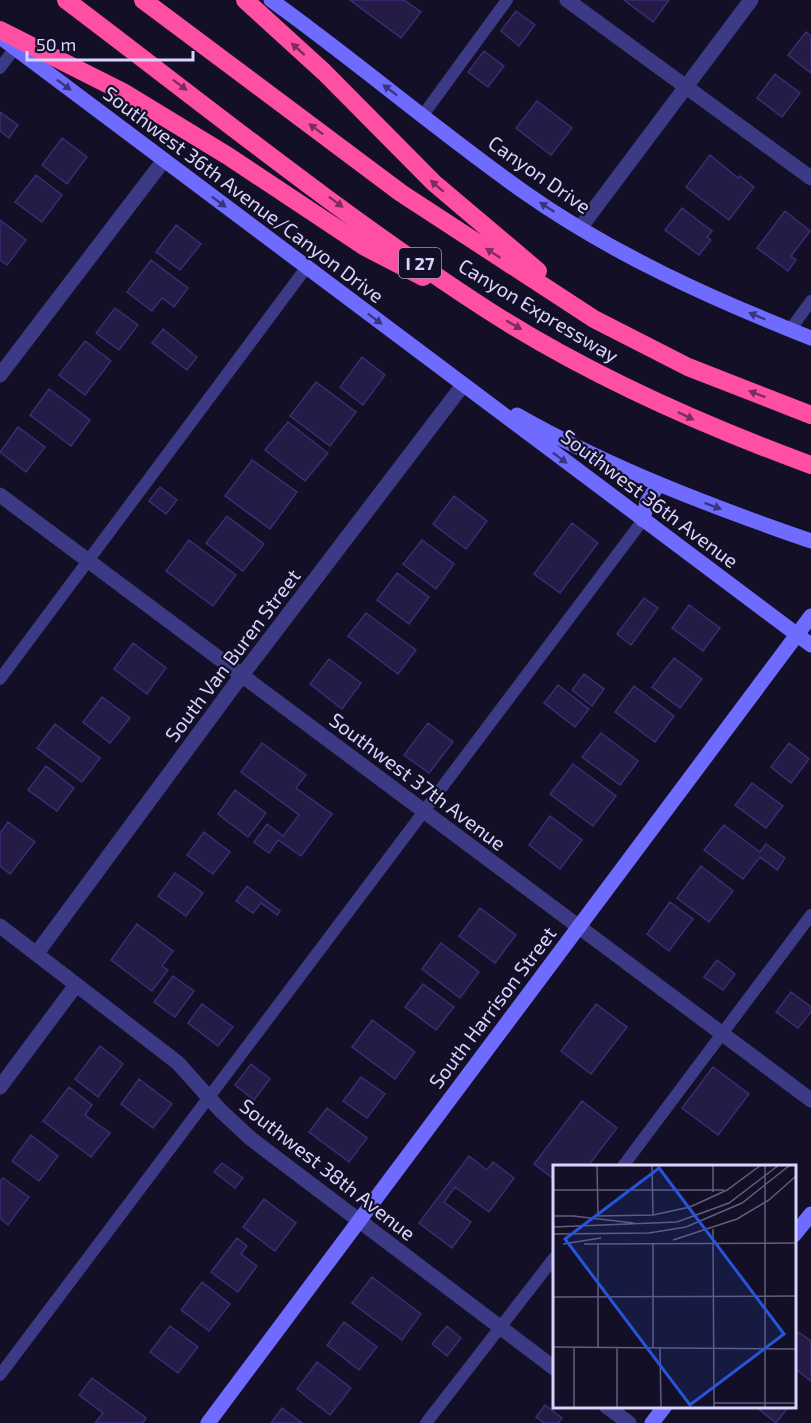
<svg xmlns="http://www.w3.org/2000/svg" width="811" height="1423" viewBox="0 0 811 1423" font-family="'Exo 2',sans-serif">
  <rect width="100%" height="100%" fill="#130f26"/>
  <!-- building -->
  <path fill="#241b47" stroke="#3b2d73" stroke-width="1.5" d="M350 0H404L421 12 401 38Z
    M624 0H669L653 22Z
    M516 11 535 25 519 46 501 31Z
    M806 32 811 36V73L788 55Z
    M484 51 504 66 488 87 468 72Z
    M775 74 800 93 782 117 757 98Z
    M537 101 572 128 551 155 516 128Z
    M0 112 18 125 9 138 0 131Z
    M62 138 87 157 67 184 42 165Z
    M710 155 738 178 740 176 754 187 729 220 686 187Z
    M36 175 62 195 42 222 15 202Z
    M682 208 712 231 707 237 711 240 699 255 665 230Z
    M785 211 810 231 791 256 796 260 788 271 757 248Z
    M0 220 26 240 7 265 0 260Z
    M176 225 201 244 180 270 156 252Z
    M151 260 188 288 174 307 162 298 152 311 127 292Z
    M115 308 138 325 119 350 96 333Z
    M163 329 197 357 187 370 152 343Z
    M85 341 111 361 85 395 59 375Z
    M362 357 385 375 363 405 340 387Z
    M316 382 356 412 330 446 290 416Z
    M49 389 90 420 71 446 30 415Z
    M288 422 328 453 305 481 265 450Z
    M18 427 45 447 26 472 0 452Z
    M252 460 297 492 270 529 225 496Z
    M160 487 177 500 166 514 149 501Z
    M454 496 487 521 466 549 433 524Z
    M227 516 264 544 243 571 206 543Z
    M572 523 598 543 560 593 534 574Z
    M189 540 236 575 213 606 166 571Z
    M422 540 454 564 436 589 403 564Z
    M397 573 429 597 409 624 377 600Z
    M644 598 658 608 631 645 617 634Z
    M689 605 720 628 703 651 672 628Z
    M366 613 416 650 398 674 348 636Z
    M133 643 166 668 147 694 114 669Z
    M674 658 702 679 680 708 652 687Z
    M329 659 361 683 342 709 310 684Z
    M584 674 604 689 592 706 572 690Z
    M558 685 589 709 575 727 544 703Z
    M634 686 674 716 655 742 615 712Z
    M102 697 130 718 110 743 83 722Z
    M428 723 453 742 429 773 404 755Z
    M55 724 100 758 82 782 37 748Z
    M601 733 638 761 620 785 582 757Z
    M262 743 306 775 296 788 332 814 301 856 278 840 269 853 254 842 267 824 283 836 299 815 241 772Z
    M789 743 809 759 791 783 771 767Z
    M573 764 616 796 593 826 550 794Z
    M46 766 74 788 57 811 28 790Z
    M752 783 783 806 766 828 735 805Z
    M235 790 266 813 248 837 218 814Z
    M550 816 582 840 560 869 529 845Z
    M8 822 35 842 10 874 0 866V833Z
    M724 825 760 852 766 844 785 858 777 870 760 857 743 879 704 850Z
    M204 832 230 852 213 874 187 855Z
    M701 866 733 891 709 922 677 898Z
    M175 873 203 893 186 916 158 896Z
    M247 886 280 911 277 915 261 903 253 913 236 901Z
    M670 902 693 919 669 951 647 934Z
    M480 908 516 935 495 963 459 936Z
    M137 924 173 951 162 966 168 970 152 991 111 960Z
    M441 943 479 972 460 998 422 969Z
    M717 960 735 974 723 990 704 977Z
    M173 976 194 991 175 1017 154 1002Z
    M423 984 454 1007 436 1030 405 1007Z
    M791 992 811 1007V1012L798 1028 776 1012Z
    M202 1004 233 1027 218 1046 188 1023Z
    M596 1004 627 1027 591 1074 561 1051Z
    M372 1020 415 1052 395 1079 352 1047Z
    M100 1046 123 1064 98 1097 75 1079Z
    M251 1064 270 1079 254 1100 235 1085Z
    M713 1067 749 1094 718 1135 682 1108Z
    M361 1077 385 1094 367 1118 343 1101Z
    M139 1079 172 1104 153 1128 121 1104Z
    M69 1087 92 1105 85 1115 110 1133 91 1157 43 1121Z
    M582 1101 617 1128 588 1166H554V1179L534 1164Z
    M327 1108 367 1138 349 1162 309 1132Z
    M31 1135 58 1156 39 1181 12 1161Z
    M469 1156 487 1170 493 1162 514 1178 489 1212 455 1187 444 1202 471 1222 452 1248 419 1223Z
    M222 1163 243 1178 235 1188 214 1172Z
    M3 1178 29 1197 8 1225 0 1218V1181Z
    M264 1199 296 1223 275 1251 243 1227Z
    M237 1238 247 1246 241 1254 257 1266 238 1292 211 1272Z
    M372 1277 421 1314 402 1340 352 1303Z
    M202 1282 230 1304 209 1331 181 1310Z
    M344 1322 377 1347 359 1370 327 1345Z
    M170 1326 198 1347 178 1373 150 1352Z
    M447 1326 461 1338 447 1356 432 1344Z
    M794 1329 811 1341V1381L794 1368Z
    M317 1362 351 1388 330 1415 297 1389Z
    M92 1378 146 1418 143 1423H95L103 1413 79 1395Z
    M545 1405 562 1418 558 1423H544L536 1417Z
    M755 1406H789L776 1423Z
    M282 1408 302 1423H271Z"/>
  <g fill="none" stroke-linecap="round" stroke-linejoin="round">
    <!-- lane -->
    <path stroke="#3d3a85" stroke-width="12" d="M0 68 15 48
      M423 115 507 0
      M790 330 811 301
      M0 679 306 268
      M623 1166 811 915
      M0 1375 643 520
      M426 1423 554 1258"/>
    <!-- street -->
    <path stroke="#3d3a85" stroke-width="15" d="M567 0 811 178
      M580 228 751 0
      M0 375 164 160
      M0 495 811 1100
      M0 926 178 1063 220 1110 250 1138 554 1368
      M37 953 242 675 463 385
      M0 1087 76 985
      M606 1406 629 1423"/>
    <!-- secondary -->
    <path stroke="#6f6bff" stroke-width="15" d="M271 0C357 62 438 131 524 192 612 254 712 299 811 338
      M0 37 811 645
      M517 415C610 468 710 506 811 541
      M643 520 647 502 658 485
      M794 1235 811 1214
      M208 1423 811 616
      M652 1423 665 1406"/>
    <!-- highway -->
    <path stroke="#ff4fa3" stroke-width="18" d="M66 0C205 105 342 216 489 311 589 375 699 424 811 465
      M143 0 401 193 594 319 688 367 811 415
      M245 0 324 72 434 183 538 271
      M0 30 123 92 228 156 365 247 423 277"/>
  </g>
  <!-- one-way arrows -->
  <defs><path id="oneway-solid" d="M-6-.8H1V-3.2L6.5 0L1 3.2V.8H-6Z" transform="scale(1.5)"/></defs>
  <g fill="#7d2c5e">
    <use href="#oneway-solid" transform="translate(298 49) rotate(-138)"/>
    <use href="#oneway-solid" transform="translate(180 85) rotate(37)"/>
    <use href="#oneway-solid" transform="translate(316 129) rotate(-143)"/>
    <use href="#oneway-solid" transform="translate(437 186) rotate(-139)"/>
    <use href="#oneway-solid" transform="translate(336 202) rotate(37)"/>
    <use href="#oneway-solid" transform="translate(493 253) rotate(-147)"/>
    <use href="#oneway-solid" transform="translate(514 325) rotate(30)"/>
    <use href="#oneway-solid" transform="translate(757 394) rotate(-159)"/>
    <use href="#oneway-solid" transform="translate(686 416) rotate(26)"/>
  </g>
  <g fill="#38347d">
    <use href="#oneway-solid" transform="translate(64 85) rotate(37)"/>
    <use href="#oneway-solid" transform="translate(390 90) rotate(-143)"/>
    <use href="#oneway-solid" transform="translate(219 202) rotate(37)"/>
    <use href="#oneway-solid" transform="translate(547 207) rotate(-147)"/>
    <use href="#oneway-solid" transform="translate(757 316) rotate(-158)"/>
    <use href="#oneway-solid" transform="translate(375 319) rotate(37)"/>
    <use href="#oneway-solid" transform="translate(560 458) rotate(37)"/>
    <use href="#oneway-solid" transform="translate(713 506) rotate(21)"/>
  </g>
  <g text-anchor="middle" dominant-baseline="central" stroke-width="4.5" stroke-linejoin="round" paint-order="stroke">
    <!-- shield labels -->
    <rect fill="#130f26" stroke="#9e99be" stroke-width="1.5" x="399" y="248" width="42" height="30" rx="4.5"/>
    <g font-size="18" font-weight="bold" fill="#d9d4ff">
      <text x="420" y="263">I 27</text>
    </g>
    <!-- street labels -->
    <g font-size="20" fill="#d9d4ff" stroke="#130f26">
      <text transform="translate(540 174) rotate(35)">Canyon Drive</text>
      <text transform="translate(244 194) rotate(37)">Southwest 36th Avenue/Canyon Drive</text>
      <text transform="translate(539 310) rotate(31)">Canyon Expressway</text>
      <text transform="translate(650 498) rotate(37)">Southwest 36th Avenue</text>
      <text transform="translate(232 655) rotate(-53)">South Van Buren Street</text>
      <text transform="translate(418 781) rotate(37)">Southwest 37th Avenue</text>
      <text transform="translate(492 1007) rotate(-53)">South Harrison Street</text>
      <text transform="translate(328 1169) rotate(38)">Southwest 38th Avenue</text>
    </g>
  </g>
  <!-- overview -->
  <g transform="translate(553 1165)">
    <rect width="243" height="243" fill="#130f26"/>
    <path fill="none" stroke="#625e7d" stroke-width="1.5" d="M44 0 45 51M99 0 100 50M160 0V27M0 25H171M0 51H22M20 51 81 58M44 51 100 50 137 42 174 25 208 0M0 62 124 57 176 38 226 0M160 64 161 243M0 69 96 68 133 62 189 38 237 0M120 75 184 54 216 35 243 11M10 79 48 73M31 79 243 78M100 79V182M0 132 243 131M0 182 243 184M45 182V79M64 182V243M107 182 108 243M161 238H243M21 243V182M212 243V0"/>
    <path fill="#2655da" fill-opacity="0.15" stroke="#2655da" stroke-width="3" d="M106 3 231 169 137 240 12 74Z"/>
    <rect width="243" height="243" fill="none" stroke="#d9d4ff" stroke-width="3"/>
  </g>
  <!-- scale -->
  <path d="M27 51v9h166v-9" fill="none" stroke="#d9d4ff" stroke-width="3"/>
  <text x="36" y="51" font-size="18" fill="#d9d4ff" stroke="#130f26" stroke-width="4.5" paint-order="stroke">50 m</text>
</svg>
